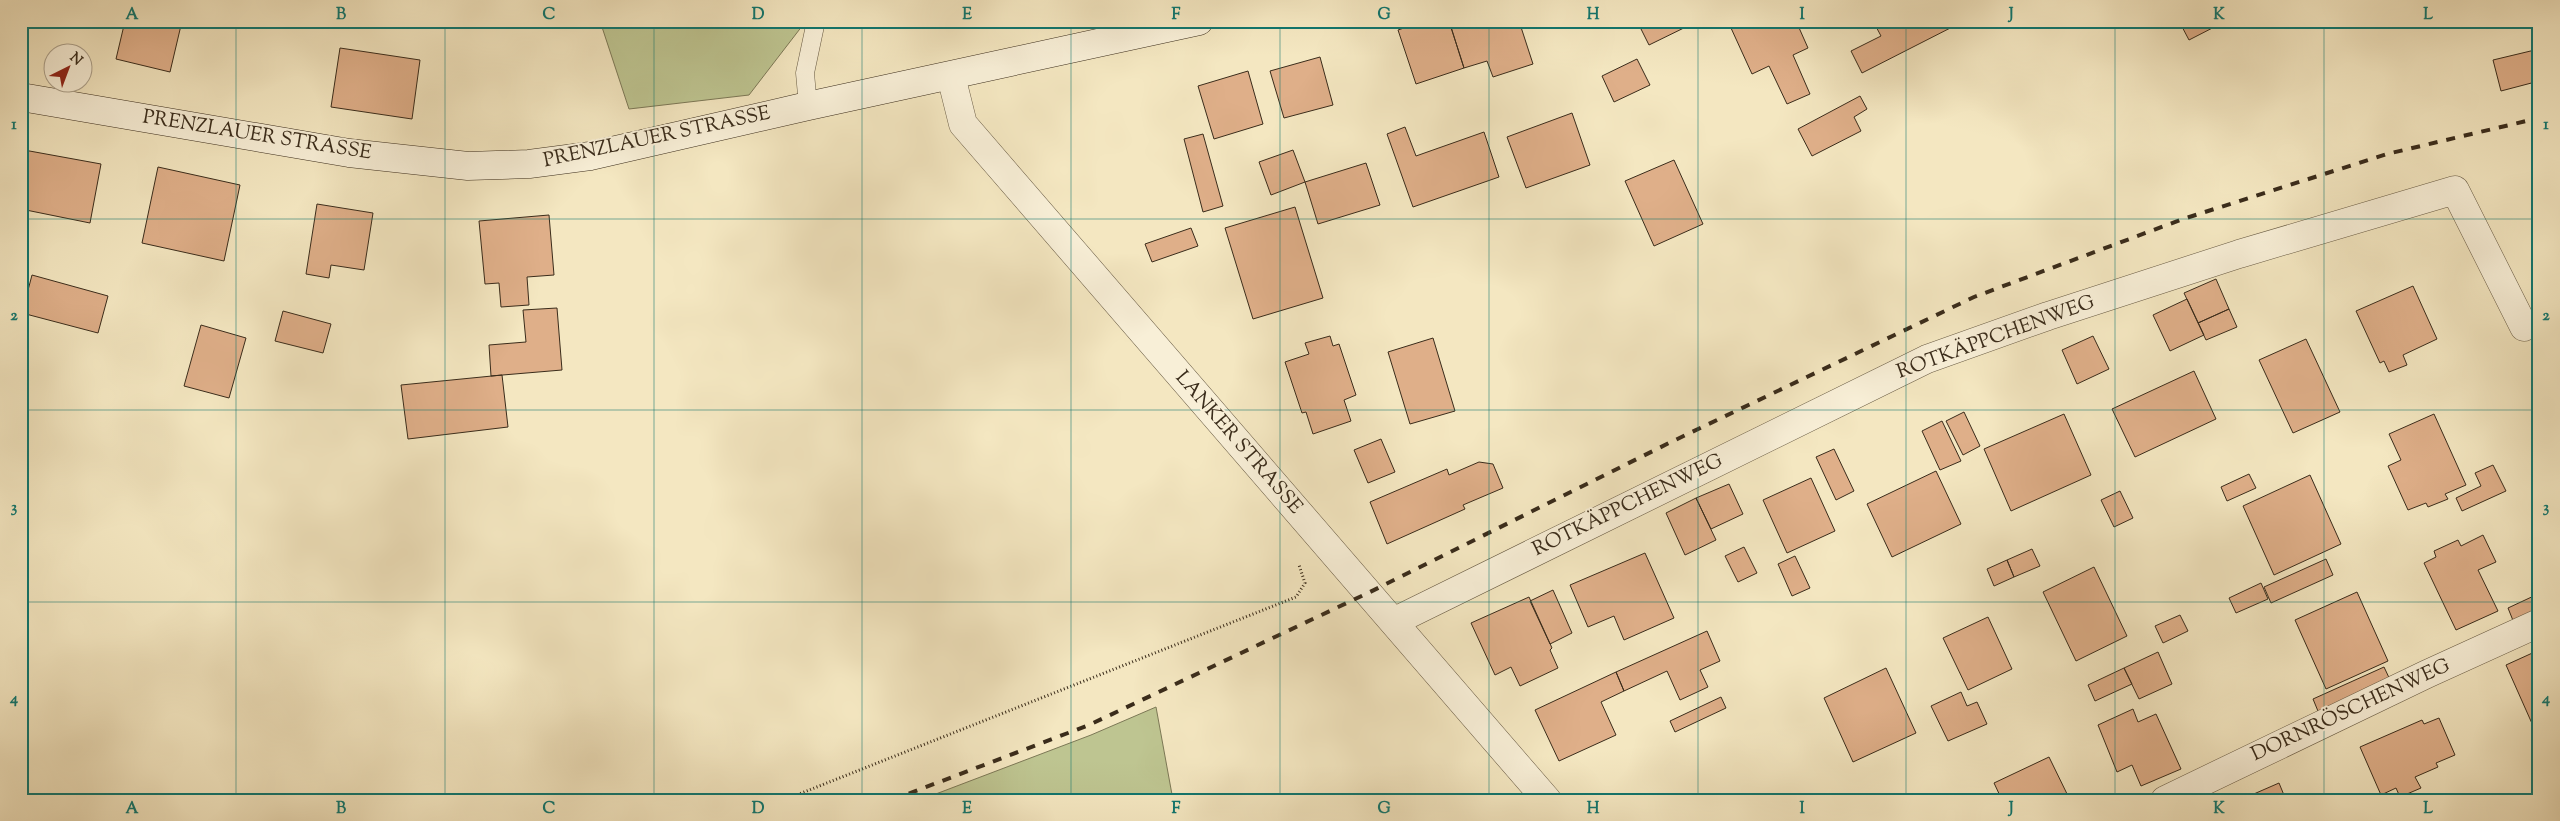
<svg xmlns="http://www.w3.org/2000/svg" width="2560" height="821" viewBox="0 0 2560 821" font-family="'Sorts Mill Goudy',serif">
  <rect width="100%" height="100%" fill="#f4e7c1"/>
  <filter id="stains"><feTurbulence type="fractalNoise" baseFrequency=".004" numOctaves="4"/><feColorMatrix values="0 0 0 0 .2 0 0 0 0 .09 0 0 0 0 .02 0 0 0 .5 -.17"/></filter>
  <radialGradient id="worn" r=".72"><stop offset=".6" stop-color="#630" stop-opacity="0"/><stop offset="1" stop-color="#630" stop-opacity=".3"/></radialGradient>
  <!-- green -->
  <path fill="#bec591" stroke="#7c7856" d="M600 21H806L749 95 629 109Z
    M1156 707 1173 800H920L1091 735Z"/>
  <!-- building -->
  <path fill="#dfaf89" stroke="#3a2c1b" d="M125 21H182L170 72 116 59Z
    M1425 21H1449L1464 68 1416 84 1398 30Z
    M1449 21H1519L1533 64 1493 77 1487 61 1464 68Z
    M1637 21H1693L1694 23 1649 45Z
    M1746 21H1796L1808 48 1793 55 1810 94 1787 104 1769 66 1752 74 1731 28Z
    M1873 21H1964L1862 73 1851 51 1881 36Z
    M2179 21H2226L2189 40Z
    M340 48 420 60 412 119 331 107Z
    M2539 49V81L2501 91 2493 60Z
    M1320 57 1333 105 1284 118 1270 71Z
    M1637 59 1650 85 1614 102 1602 76Z
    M1248 71 1263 124 1214 139 1198 86Z
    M1860 96 1867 109 1854 117 1861 131 1812 156 1798 129Z
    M1572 113 1590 165 1526 188 1507 137Z
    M1405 127 1416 156 1484 132 1499 177 1413 207 1387 134Z
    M1203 134 1223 206 1203 212 1184 139Z
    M24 150 101 164 90 223 21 209V166Z
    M1293 150 1305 182 1271 195 1259 162Z
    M1674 160 1703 224 1654 246 1625 181Z
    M1366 163 1380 205 1318 224 1305 182Z
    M158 167 240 185 224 261 142 243Z
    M317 204 373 213 364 270 331 265 329 278 306 274Z
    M1295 207 1323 298 1253 319 1225 228Z
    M549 215 554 275 527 277 529 305 501 307 499 283 485 284 479 221Z
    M1191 228 1198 246 1152 262 1145 244Z
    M32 275 108 296 98 333 22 313Z
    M2216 279 2229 309 2198 323 2184 293Z
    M2413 286 2437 339 2403 355 2407 365 2389 372 2384 361 2380 363 2356 311Z
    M2187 299 2204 335 2170 351 2153 315Z
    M557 308 562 370 491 376 489 345 526 342 523 310Z
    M2229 309 2237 327 2206 340 2198 323Z
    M283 311 331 324 323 353 275 341Z
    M201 325 246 338 229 398 184 386Z
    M1330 336 1333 346 1339 344 1356 395 1344 400 1351 421 1313 434 1306 412 1302 413 1285 362 1309 354 1305 343Z
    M2093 336 2109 369 2077 384 2062 350Z
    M1433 338 1455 411 1410 424 1388 352Z
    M2306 339 2340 412 2293 433 2259 360Z
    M2194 371 2216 419 2135 457 2112 409Z
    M502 375 508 427 408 439 401 385Z
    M1964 412 1980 446 1963 455 1946 421Z
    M2064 414 2091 475 2011 511 1984 449Z
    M2434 414 2466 485 2445 494 2448 499 2428 507 2426 503 2408 510 2388 466 2401 460 2389 434Z
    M1942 421 1961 461 1940 470 1922 431Z
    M1381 439 1395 472 1368 483 1354 450Z
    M1834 449 1854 491 1836 500 1816 457Z
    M1479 462 1493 464 1503 488 1463 505 1465 509 1387 544 1370 502 1447 469 1449 475Z
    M2493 465 2506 491 2462 511 2456 498 2481 486 2475 473Z
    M1936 471 1961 524 1892 557 1867 504Z
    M2249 474 2256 488 2227 501 2221 487Z
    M2310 475 2341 544 2274 575 2243 506Z
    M1811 478 1835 531 1787 553 1763 500Z
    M1729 484 1743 514 1711 529 1696 498Z
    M2120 491 2133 518 2114 527 2101 500Z
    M1696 498 1716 540 1685 555 1666 513Z
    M2483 535 2496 562 2478 570 2498 611 2456 630 2424 563 2436 557 2434 551 2458 540 2461 546Z
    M1744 547 1757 573 1738 582 1725 556Z
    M2032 549 2040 566 2014 577 2007 560Z
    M1645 553 1674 618 1624 640 1614 616 1588 627 1570 585Z
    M1795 556 1810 588 1792 596 1778 564Z
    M2326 559 2333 575 2271 603 2264 587Z
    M2007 560 2014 577 1994 586 1987 569Z
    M2094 567 2127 636 2076 661 2043 592Z
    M2261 583 2268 599 2236 613 2229 598Z
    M1553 590 1572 633 1550 644 1530 601Z
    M2357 592 2388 661 2326 689 2295 620Z
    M2538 594 2539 612 2514 623 2508 608Z
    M1529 597 1552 648 1550 650 1558 668 1520 686 1511 667 1495 675 1471 623Z
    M2180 615 2188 631 2163 643 2155 626Z
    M1988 617 2012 669 1968 690 1943 638Z
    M1707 631 1720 661 1700 670 1708 687 1680 700 1667 671 1624 691 1616 672Z
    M2539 650V737H2538L2506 665Z
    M2158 652 2172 684 2139 699 2124 668Z
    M2384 667 2392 684 2320 716 2313 699Z
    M1886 668 1916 733 1853 762 1824 698Z
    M2124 668 2132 684 2095 701 2088 685Z
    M1616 672 1624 691 1601 702 1616 735 1559 761 1535 710Z
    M1961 692 1967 706 1977 702 1987 724 1948 741 1931 706Z
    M1721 697 1726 708 1675 732 1670 721Z
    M2133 709 2138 722 2156 714 2181 769 2141 786 2132 765 2117 772 2098 725Z
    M2439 718 2455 755 2436 763 2438 767 2415 777 2421 788 2400 797 2396 788 2381 795 2360 747 2422 720 2424 724Z
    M2049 757 2070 800H2002L1994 783Z
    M2279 783 2286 800H2240Z"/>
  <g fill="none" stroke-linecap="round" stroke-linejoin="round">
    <!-- lane casing -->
    <g stroke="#685b44" stroke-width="19">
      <path id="lane" d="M808 106 805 73 816 21"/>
    </g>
    <!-- street casing -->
    <g stroke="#685b44" stroke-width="29">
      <path id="street" d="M951 76 963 124 1547 800
        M1395 621 1927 359 2048 316 2239 254 2455 190 2524 327
        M2165 800 2427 674 2539 623"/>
    </g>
    <!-- secondary casing -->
    <g stroke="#3a2c1b" stroke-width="29">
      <path id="secondary" d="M21 97 349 153 468 166 529 164 590 156 808 106 1199 21"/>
    </g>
    <!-- path -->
    <path stroke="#3a2c1b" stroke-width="3" stroke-dasharray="1 2.5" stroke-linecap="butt" d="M784 800 1296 597 1305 583 1299 565"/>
    <!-- lane -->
    <use href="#lane" stroke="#f8efd7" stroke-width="18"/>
    <!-- street -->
    <use href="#street" stroke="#f8efd7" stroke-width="28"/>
    <!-- secondary -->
    <use href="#secondary" stroke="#f8efd7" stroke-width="28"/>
    <!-- rail -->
    <path stroke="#3a2c1b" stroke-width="4" stroke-dasharray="9 9" stroke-linecap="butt" d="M892 800 1089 725 1370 592 1669 443 1974 297 2183 219 2387 154 2539 118"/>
  </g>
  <!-- grid -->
  <path fill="none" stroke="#0f766e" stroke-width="1" stroke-opacity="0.55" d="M236 21V800M445 21V800M654 21V800M862 21V800M1071 21V800M1280 21V800M1489 21V800M1698 21V800M1906 21V800M2115 21V800M2324 21V800M21 219H2539M21 410H2539M21 602H2539"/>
  <g text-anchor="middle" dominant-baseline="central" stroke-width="4" stroke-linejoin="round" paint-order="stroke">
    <!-- street labels -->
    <g font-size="20" fill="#3a2c1b" stroke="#f8efd7">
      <text transform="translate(257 136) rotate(9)">PRENZLAUER STRASSE</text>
      <text transform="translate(657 138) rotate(-12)">PRENZLAUER STRASSE</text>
      <text transform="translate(1996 338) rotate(-20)">ROTKÄPPCHENWEG</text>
      <text transform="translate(1238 443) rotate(49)">LANKER STRASSE</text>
      <text transform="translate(1628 506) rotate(-26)">ROTKÄPPCHENWEG</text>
      <text transform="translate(2351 711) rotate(-25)">DORNRÖSCHENWEG</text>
    </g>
  </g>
  <!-- margin -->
  <rect width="2560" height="821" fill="none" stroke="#f4e7c1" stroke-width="55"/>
  <!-- north arrow -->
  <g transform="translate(68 68) rotate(42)"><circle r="24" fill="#f8efd7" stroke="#aca18c"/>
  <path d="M0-4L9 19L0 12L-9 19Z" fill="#8f2418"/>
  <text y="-8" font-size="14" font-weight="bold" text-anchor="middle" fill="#3a2c1b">N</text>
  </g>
  <rect x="28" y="28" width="2504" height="766" fill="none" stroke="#0f766e" stroke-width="2"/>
  <g font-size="16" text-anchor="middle" font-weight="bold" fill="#0f766e">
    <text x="132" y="19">A</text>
    <text x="341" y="19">B</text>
    <text x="549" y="19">C</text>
    <text x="758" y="19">D</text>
    <text x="967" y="19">E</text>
    <text x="1176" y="19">F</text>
    <text x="1384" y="19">G</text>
    <text x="1593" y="19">H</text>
    <text x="1802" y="19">I</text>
    <text x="2011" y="19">J</text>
    <text x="2219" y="19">K</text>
    <text x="2428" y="19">L</text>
    <text x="14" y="129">1</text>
    <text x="2546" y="129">1</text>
    <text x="14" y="320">2</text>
    <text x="2546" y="320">2</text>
    <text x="14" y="512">3</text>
    <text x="2546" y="512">3</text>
    <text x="14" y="703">4</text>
    <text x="2546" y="703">4</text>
    <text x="132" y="813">A</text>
    <text x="341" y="813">B</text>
    <text x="549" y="813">C</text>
    <text x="758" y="813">D</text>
    <text x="967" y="813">E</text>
    <text x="1176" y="813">F</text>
    <text x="1384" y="813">G</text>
    <text x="1593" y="813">H</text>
    <text x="1802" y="813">I</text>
    <text x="2011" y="813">J</text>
    <text x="2219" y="813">K</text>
    <text x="2428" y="813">L</text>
  </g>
  <rect width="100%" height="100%" filter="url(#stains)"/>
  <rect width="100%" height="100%" fill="url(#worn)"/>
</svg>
